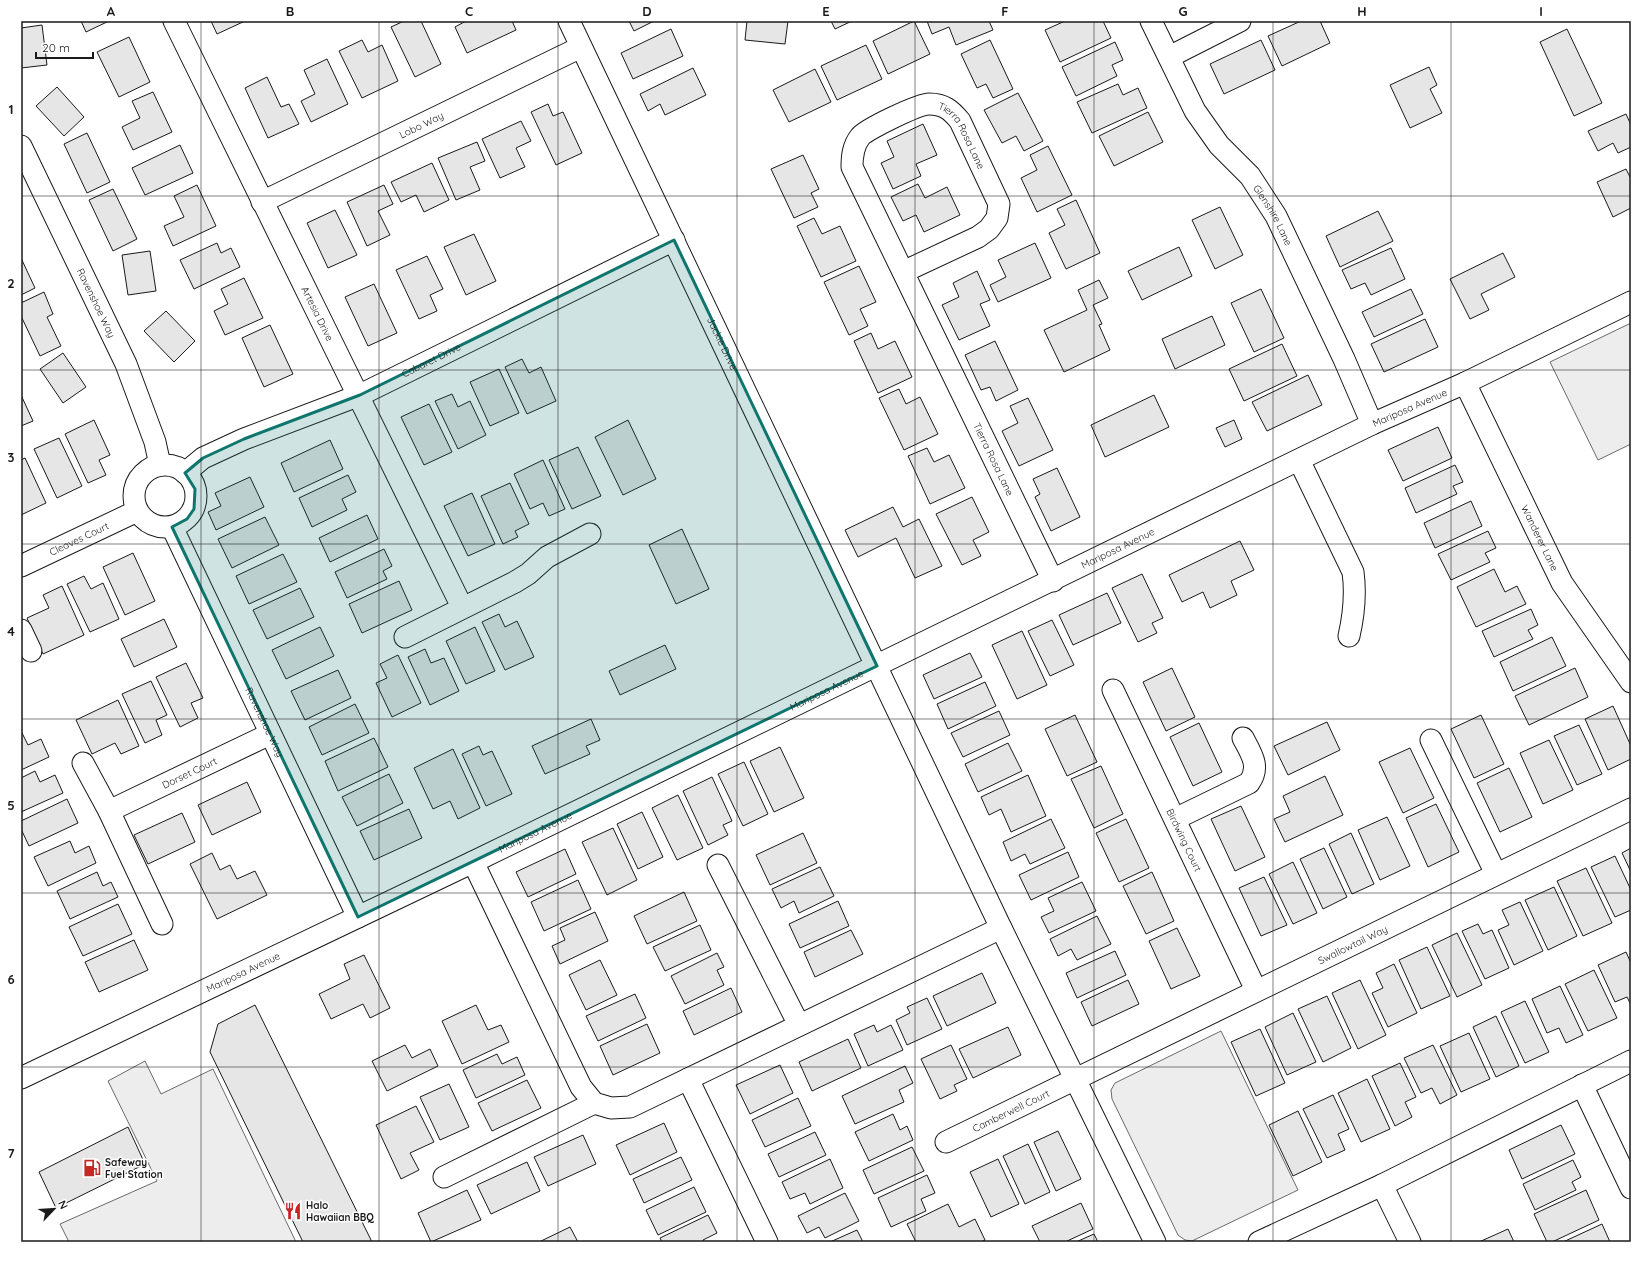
<svg xmlns="http://www.w3.org/2000/svg" width="1652" height="1263" viewBox="0 0 1652 1263" font-family="Quicksand,sans-serif">
  <rect width="100%" height="100%" fill="#fff"/>
  <!-- built -->
  <path fill="#ededed" stroke="#6a6a6a" d="M1631 323V444L1598 460 1550 362Z
    M1221 1031 1298 1190 1192 1241 1185 1240 1178 1235 1112 1099 1111 1090 1115 1083Z
    M145 1061 161 1094 213 1069 296 1242H69L60 1224 157 1181 108 1081Z"/>
  <!-- building -->
  <path fill="#e6e6e6" stroke="#1a1a1a" d="M81 21H109L86 32Z
    M211 21H245L217 34Z
    M404 21H421L441 64 415 77 391 27Z
    M466 21H512L516 30 467 53 455 27Z
    M629 21H654L634 31Z
    M747 21H788L785 44 745 40Z
    M831 21H852L835 29Z
    M914 21 930 54 888 74 873 41Z
    M927 21H989L993 30 956 45 949 27 932 34Z
    M1065 21H1103L1111 38 1060 62 1045 30Z
    M1301 21H1320L1330 43 1282 66 1268 36Z
    M42 25 47 65 21 68V28Z
    M671 29 683 56 633 79 621 53Z
    M1567 29 1602 103 1574 116 1540 42Z
    M129 37 150 82 119 97 97 52Z
    M362 40 368 52 382 45 398 81 362 98 339 51Z
    M990 40 1013 89 993 98 986 84 977 88 961 54Z
    M1261 40 1275 70 1224 94 1210 64Z
    M1115 42 1123 60 1112 65 1117 76 1076 96 1062 67Z
    M866 45 882 79 837 100 821 66Z
    M327 59 348 104 311 122 301 101 315 94 304 70Z
    M1429 67 1437 85 1430 89 1442 113 1410 128 1390 85Z
    M693 68 706 95 665 115 660 104 648 111 640 94Z
    M815 69 831 102 789 122 773 90Z
    M267 77 281 107 289 104 299 124 268 138 245 88Z
    M1118 84 1123 95 1138 88 1147 108 1092 133 1077 102Z
    M57 87 84 117 64 136 36 106Z
    M153 92 172 132 133 150 122 127 140 118 132 101Z
    M1018 93 1043 141 1024 151 1016 136 1002 143 984 110Z
    M548 104 553 116 563 112 582 153 556 165 531 112Z
    M1148 112 1163 142 1114 166 1099 136Z
    M1626 114 1631 125V147L1618 153 1613 143 1598 151 1588 131Z
    M521 121 531 141 516 148 525 167 500 178 482 139Z
    M923 124 937 155 916 164 921 176 893 189 881 163 894 157 887 141Z
    M87 133 110 182 87 193 64 144Z
    M477 142 485 161 470 167 480 190 456 200 438 158Z
    M180 145 193 173 145 195 132 168Z
    M1048 146 1072 195 1037 212 1021 178 1037 170 1030 155Z
    M803 155 819 189 811 193 818 207 794 218 771 169Z
    M432 163 449 200 424 212 416 195 401 202 391 182Z
    M1626 169 1631 179V208L1613 217 1597 182Z
    M918 184 925 198 947 187 960 215 924 232 916 215 903 221 891 197Z
    M197 185 216 226 173 246 164 226 184 217 174 196Z
    M384 185 393 204 378 211 390 235 367 246 347 202Z
    M113 189 137 239 113 251 89 200Z
    M1076 200 1100 253 1066 269 1049 233 1065 225 1057 209Z
    M1220 207 1243 255 1215 269 1192 220Z
    M335 210 357 255 328 268 307 223Z
    M1378 211 1393 241 1340 267 1326 236Z
    M814 218 822 234 840 226 856 261 821 277 797 226Z
    M474 234 496 281 466 295 444 247Z
    M217 243 221 253 231 248 240 267 194 289 180 260Z
    M1035 243 1051 278 998 302 990 285 1006 277 998 260Z
    M1179 247 1192 276 1142 300 1128 271Z
    M1391 248 1405 279 1371 295 1365 283 1351 289 1342 270Z
    M150 251 156 291 128 295 122 255Z
    M1503 253 1515 277 1481 294 1489 310 1470 319 1450 279Z
    M427 256 443 289 430 295 437 311 419 319 396 270Z
    M21 258 35 288 21 295Z
    M859 266 876 302 860 309 868 326 849 335 824 282Z
    M977 271 990 300 980 304 990 326 959 340 942 305 959 297 953 283Z
    M244 278 263 318 225 335 214 311 228 304 221 289Z
    M1099 280 1108 298 1093 305 1102 324 1099 325 1110 350 1064 372 1044 330 1087 310 1078 290Z
    M374 284 397 333 368 346 345 297Z
    M1261 289 1284 338 1254 352 1231 303Z
    M1411 289 1423 314 1374 337 1362 312Z
    M44 292 53 314 47 317 61 346 40 356 21 316V303Z
    M166 311 195 341 174 362 144 331Z
    M1212 316 1225 345 1175 369 1162 339Z
    M1425 319 1438 347 1384 372 1371 344Z
    M270 325 293 374 264 387 242 338Z
    M871 333 878 349 895 341 912 377 878 393 854 341Z
    M995 341 1018 390 996 401 990 387 981 390 965 355Z
    M1282 344 1297 376 1244 401 1229 369Z
    M63 353 86 387 63 403 40 369Z
    M522 359 529 373 541 367 556 401 527 414 505 367Z
    M499 369 519 413 490 426 470 382Z
    M1308 375 1322 405 1267 431 1252 402Z
    M899 389 906 404 920 397 938 434 904 450 879 398Z
    M452 394 458 407 470 401 486 435 458 449 435 401Z
    M21 395 33 421 21 426Z
    M1154 395 1169 427 1105 457 1091 425Z
    M1028 398 1053 450 1019 466 1002 431 1018 423 1010 406Z
    M429 404 452 452 424 465 401 417Z
    M94 420 110 455 99 460 106 475 88 483 65 434Z
    M628 420 656 479 623 495 595 437Z
    M1234 420 1242 439 1225 447 1216 428Z
    M1438 427 1452 458 1403 481 1388 450Z
    M59 438 82 486 57 498 34 449Z
    M330 440 343 469 294 492 281 463Z
    M578 447 601 496 572 509 549 460Z
    M927 448 934 462 949 455 965 488 930 504 908 456Z
    M25 458 46 503 21 515V460Z
    M543 460 565 509 549 516 543 503 530 509 514 474Z
    M1455 465 1463 482 1453 486 1457 494 1416 513 1405 488Z
    M1057 468 1080 517 1051 531 1035 497 1040 494 1033 479Z
    M348 475 356 492 342 499 347 510 312 527 299 498Z
    M250 477 264 507 216 530 208 512 221 506 215 493Z
    M510 483 529 524 515 531 518 537 503 544 481 496Z
    M472 493 495 544 468 556 444 506Z
    M972 497 989 532 973 540 981 556 962 565 936 514Z
    M1471 501 1482 526 1435 548 1424 523Z
    M893 507 903 527 919 519 942 566 915 578 896 538 858 557 845 530Z
    M367 515 378 539 330 562 319 538Z
    M265 517 279 545 232 568 218 539Z
    M682 529 709 589 676 604 649 545Z
    M1488 531 1496 548 1485 553 1490 562 1451 580 1438 554Z
    M1240 541 1254 570 1231 581 1237 595 1210 608 1203 592 1182 602 1169 575Z
    M384 549 392 566 383 571 387 579 347 598 335 572Z
    M133 553 155 601 125 615 103 567Z
    M283 554 297 582 249 604 236 576Z
    M1494 569 1505 592 1517 586 1526 604 1476 627 1457 587Z
    M1142 574 1163 618 1152 623 1157 633 1138 642 1112 588Z
    M84 576 91 589 103 583 119 619 90 632 67 584Z
    M399 581 412 610 362 633 349 604Z
    M62 586 84 635 43 654 27 618 49 608 43 595Z
    M300 588 314 617 267 639 253 610Z
    M1107 593 1121 623 1073 645 1059 615Z
    M1531 609 1538 625 1528 630 1533 639 1494 657 1482 631Z
    M499 614 505 627 517 621 534 657 505 670 482 622Z
    M164 619 177 647 134 667 121 639Z
    M1052 620 1074 665 1050 676 1028 631Z
    M320 627 334 656 286 679 272 650Z
    M475 627 495 671 466 684 446 641Z
    M1022 631 1047 685 1017 699 992 645Z
    M1552 637 1566 666 1513 691 1500 662Z
    M665 645 676 669 620 695 609 671Z
    M425 649 431 663 444 658 459 691 430 705 408 657Z
    M970 653 982 677 934 699 923 675Z
    M398 655 421 703 392 717 376 683 387 678 380 664Z
    M186 663 203 698 191 703 198 718 180 727 156 677Z
    M1172 668 1195 717 1166 731 1143 682Z
    M1575 668 1588 697 1529 725 1515 696Z
    M338 670 351 698 305 720 291 691Z
    M151 681 167 715 156 720 162 735 145 743 122 694Z
    M985 682 996 706 948 729 937 704Z
    M118 700 139 746 121 754 115 743 92 754 76 720Z
    M355 704 369 733 322 755 309 727Z
    M1613 706 1631 746V759L1608 770 1585 719Z
    M999 711 1010 735 963 757 951 733Z
    M1075 715 1097 762 1067 776 1045 729Z
    M1481 715 1504 764 1474 778 1451 729Z
    M591 719 600 740 586 746 590 754 545 774 532 746Z
    M1327 722 1340 750 1288 775 1274 746Z
    M1199 723 1222 772 1193 786 1170 737Z
    M1579 725 1602 774 1577 785 1554 736Z
    M21 731 28 745 41 739 49 757 21 770Z
    M374 738 388 767 338 791 325 761Z
    M1549 740 1573 790 1543 804 1520 753Z
    M1008 743 1022 771 978 792 965 764Z
    M479 746 483 755 492 751 512 794 486 806 462 754Z
    M780 747 804 798 774 812 750 761Z
    M1410 748 1434 798 1403 813 1379 762Z
    M453 749 480 808 458 819 450 801 433 809 414 768Z
    M744 762 768 814 743 826 718 774Z
    M1101 766 1123 814 1094 828 1071 779Z
    M1509 768 1532 817 1500 832 1477 783Z
    M35 771 40 782 55 775 63 793 21 812V778Z
    M389 774 403 803 357 826 342 797Z
    M1028 775 1046 816 1011 832 1001 809 989 815 981 797Z
    M1325 776 1343 815 1285 842 1274 819 1290 812 1283 796Z
    M712 777 732 821 723 825 728 835 708 845 683 791Z
    M247 782 261 812 212 835 198 805Z
    M678 795 703 848 677 860 652 808Z
    M67 799 78 823 29 846 21 829V821Z
    M1436 804 1459 852 1428 867 1406 818Z
    M1241 806 1265 857 1235 871 1211 819Z
    M409 809 422 838 374 860 360 831Z
    M642 812 663 857 638 869 617 824Z
    M182 813 195 842 148 864 134 835Z
    M1387 817 1410 866 1380 880 1358 830Z
    M1051 819 1065 848 1030 864 1025 854 1011 861 1003 842Z
    M1126 819 1149 868 1119 882 1096 833Z
    M613 828 637 880 607 895 582 842Z
    M803 833 817 863 770 885 756 855Z
    M1351 833 1374 884 1352 894 1329 844Z
    M70 841 75 853 89 846 96 863 48 886 34 857Z
    M1324 848 1347 897 1323 909 1300 859Z
    M1631 848V872L1622 853Z
    M565 849 576 874 528 897 516 872Z
    M1068 852 1079 877 1031 900 1019 875Z
    M212 853 220 870 230 865 237 879 255 871 267 895 217 919 190 864Z
    M1615 856 1631 890V910L1615 917 1591 867Z
    M1293 862 1317 913 1293 924 1269 874Z
    M820 867 834 896 799 913 794 901 781 908 772 889Z
    M1586 868 1612 923 1583 936 1557 881Z
    M97 872 103 886 111 882 118 897 70 919 57 891Z
    M1152 872 1174 921 1146 934 1123 886Z
    M1264 877 1287 925 1261 936 1239 888Z
    M578 880 591 909 544 931 531 902Z
    M1082 882 1096 911 1049 933 1041 917 1054 911 1048 898Z
    M1554 887 1577 936 1548 950 1525 900Z
    M684 892 697 921 647 944 634 916Z
    M838 901 849 926 800 948 789 924Z
    M1520 902 1543 951 1514 965 1498 930 1509 925 1502 910Z
    M118 904 132 934 83 956 69 927Z
    M595 912 608 941 560 964 552 946 565 940 560 928Z
    M1097 916 1111 944 1077 960 1071 949 1058 956 1050 939Z
    M1478 924 1483 934 1492 930 1509 968 1485 979 1462 931Z
    M700 925 711 950 665 971 653 947Z
    M1177 928 1200 976 1171 989 1149 941Z
    M851 930 863 954 815 977 804 952Z
    M1457 933 1482 985 1457 997 1432 945Z
    M134 940 148 970 99 992 85 962Z
    M1427 947 1450 996 1421 1009 1399 960Z
    M1115 951 1126 975 1077 998 1066 973Z
    M1626 952 1631 963V1005L1627 997 1615 1002 1598 965Z
    M717 953 724 967 717 970 724 985 685 1004 671 976Z
    M364 955 390 1008 370 1018 363 1004 331 1019 319 994 350 979 344 964Z
    M600 960 617 995 586 1010 569 975Z
    M1394 964 1417 1013 1388 1027 1372 993 1383 988 1376 973Z
    M1594 970 1617 1018 1588 1031 1565 984Z
    M982 973 996 1003 947 1026 933 996Z
    M1128 980 1139 1004 1092 1026 1081 1002Z
    M1360 980 1386 1035 1358 1049 1332 993Z
    M1560 986 1583 1035 1566 1043 1559 1028 1547 1033 1532 999Z
    M731 988 742 1012 694 1035 683 1011Z
    M635 994 646 1018 598 1041 586 1016Z
    M1327 996 1351 1048 1323 1062 1298 1009Z
    M927 998 942 1029 907 1045 896 1020 910 1013 907 1007Z
    M1525 1001 1549 1052 1525 1063 1501 1012Z
    M255 1005 372 1242H303L210 1052 218 1024Z
    M476 1005 488 1030 501 1025 509 1042 462 1064 442 1021Z
    M1293 1013 1316 1062 1287 1075 1265 1027Z
    M1496 1016 1519 1066 1496 1077 1473 1027Z
    M647 1024 660 1053 613 1075 600 1046Z
    M874 1025 877 1032 891 1025 903 1050 868 1066 854 1034Z
    M1008 1027 1021 1055 973 1078 959 1049Z
    M1260 1029 1285 1083 1256 1096 1231 1042Z
    M1469 1033 1490 1079 1461 1092 1440 1046Z
    M848 1039 861 1068 812 1091 799 1062Z
    M405 1045 412 1058 430 1049 438 1066 387 1091 372 1061Z
    M951 1045 967 1079 954 1085 957 1091 940 1099 921 1059Z
    M1433 1045 1457 1095 1440 1104 1432 1088 1421 1093 1404 1058Z
    M497 1054 502 1064 517 1057 525 1075 476 1098 463 1070Z
    M1400 1063 1416 1097 1405 1102 1412 1117 1395 1126 1372 1076Z
    M780 1065 793 1093 750 1114 736 1085Z
    M905 1066 913 1083 899 1090 904 1102 855 1124 842 1096Z
    M1367 1079 1390 1129 1361 1142 1338 1093Z
    M527 1080 541 1108 492 1131 478 1103Z
    M449 1084 469 1127 440 1140 420 1097Z
    M1333 1095 1349 1129 1338 1134 1345 1150 1327 1158 1303 1109Z
    M798 1098 811 1126 765 1147 752 1120Z
    M416 1106 434 1142 410 1153 419 1170 401 1179 376 1125Z
    M1298 1111 1322 1162 1293 1176 1269 1125Z
    M893 1114 900 1130 907 1126 913 1140 869 1161 855 1132Z
    M664 1123 677 1152 630 1175 616 1145Z
    M1561 1125 1575 1154 1522 1179 1509 1150Z
    M128 1127 145 1164 56 1208 39 1172Z
    M1058 1131 1081 1179 1056 1191 1034 1142Z
    M815 1132 826 1155 779 1177 768 1154Z
    M583 1135 596 1164 548 1186 534 1157Z
    M1028 1144 1050 1192 1025 1204 1003 1156Z
    M912 1147 924 1171 874 1194 863 1170Z
    M681 1157 692 1180 644 1203 633 1179Z
    M830 1159 843 1188 810 1204 805 1193 790 1199 782 1182Z
    M998 1159 1019 1204 991 1217 970 1172Z
    M1573 1160 1581 1177 1572 1182 1576 1190 1535 1210 1523 1184Z
    M527 1162 540 1191 491 1214 477 1185Z
    M927 1175 935 1193 921 1199 926 1211 891 1227 878 1198Z
    M694 1187 706 1212 658 1235 646 1210Z
    M467 1190 481 1220 431 1242 418 1213Z
    M1586 1190 1599 1220 1552 1242H1547L1534 1214Z
    M845 1193 859 1221 825 1238 819 1227 807 1233 798 1216Z
    M1081 1203 1093 1229 1065 1242H1040L1032 1226Z
    M948 1204 959 1227 975 1219 985 1240 981 1242H916L907 1224Z
    M708 1215 717 1233 703 1240 704 1242H662L660 1238Z
    M1602 1224 1610 1242H1563Z
    M570 1227 578 1242H539Z
    M1508 1229 1514 1242H1479Z
    M857 1230 863 1242H830Z
    M1094 1234 1098 1242H1076Z"/>
  <g fill="none" stroke-linecap="round" stroke-linejoin="round">
    <!-- minor casing -->
    <g stroke="#1a1a1a" stroke-width="23">
      <g id="minor">
        <path id="s1" d="M174 21C269 217 367 411 462 607"/>
        <path id="s2" d="M569 21 1001 928 1155 1242"/>
        <path id="s3" d="M1151 21 1195 111 1219 145 1250 176 1276 216 1344 359 1372 424"/>
        <path d="M1169 57 1240 21"/>
        <path id="s4" d="M21 146 126 364 155 442 160 465"/>
        <path id="s5" d="M262 202 581 47"/>
        <path id="s6" d="M903 272 852 167C852 156 853 146 860 137 866 129 919 104 929 104 944 104 951 110 960 121L999 204 997 218 989 229 978 237 903 272 1053 581"/>
        <path id="s7" d="M1465 383 1562 583 1631 682"/>
        <path d="M1299 460 1353 572C1356 594 1354 614 1349 636"/>
        <circle cx="165" cy="496" r="31"/>
        <path id="s8" d="M185 473 203 458 244 439 360 395 674 240"/>
        <path id="s9" d="M172 527 358 917"/>
        <path id="s10" d="M21 566 137 511"/>
        <path d="M21 630 31 651"/>
        <path d="M405 637 515 582 528 574 547 557 590 534"/>
        <path id="s11" d="M1113 690 1256 990"/>
        <path d="M1431 740 1496 874"/>
        <path d="M83 763 109 811 162 924"/>
        <path id="s12" d="M109 811 270 734"/>
        <path d="M1175 819 1249 783C1261 767 1251 753 1243 738"/>
        <path d="M473 862 581 1087 594 1103 611 1108 630 1107 1001 928"/>
        <path d="M718 865 799 1025"/>
        <path id="s13" d="M21 1078 473 862 1372 424 1465 383 1631 302"/>
        <path d="M688 1079 767 1242"/>
        <path d="M1582 1085 1631 1188"/>
        <path id="s14" d="M946 1142 1631 809"/>
        <path d="M444 1177 594 1103"/>
        <path d="M1382 1185 1410 1242"/>
        <path d="M1259 1242 1382 1185 1631 1061"/>
      </g>
    </g>
    <!-- minor -->
    <use href="#minor" stroke="#fff" stroke-width="21"/>
  </g>
  <!-- marked area -->
  <path fill="#0f766e" fill-opacity="0.2" stroke="#0f766e" stroke-width="3" stroke-linejoin="round" d="M674 240 877 666 358 917 172 527 187 519 194 509 195 489 185 473 203 458 244 439 360 395Z"/>
  <!-- grid -->
  <path fill="none" stroke="#1a1a1a" stroke-width="1" stroke-opacity="0.55" d="M201 21V1242M379 21V1242M558 21V1242M737 21V1242M915 21V1242M1094 21V1242M1273 21V1242M1451 21V1242M21 196H1631M21 370H1631M21 544H1631M21 719H1631M21 893H1631M21 1067H1631"/>
  <!-- icons -->
  <defs>
    <g id="fuel-bare" transform="scale(1.38)"><path d="M-5.5-6h7V0h2V4h1.3V-2.5L3-4.5l.8-.8L6-3V5H2.5V1h-1V6h-7ZM-4.2-4.7v3.2H.2V-4.7Z" fill="#c62828" stroke="#fff" stroke-width="2.5" paint-order="stroke"/></g>
    <g id="restaurant-bare" transform="scale(1.38)"><path d="M-5-6h1v4h1v-4h1v4h1v-4h1v5L-1.5 .5V6h-2V.5L-5-1ZM5-6V6H3V1.5H1.5Q1.5-4 5-6Z" fill="#c62828" stroke="#fff" stroke-width="2.5" paint-order="stroke"/></g>
  </defs>
  <g fill-rule="evenodd">
    <use href="#fuel-bare" x="92" y="1168"/>
    <use href="#restaurant-bare" x="293" y="1211"/>
  </g>
  <g text-anchor="middle" dominant-baseline="central" stroke-width="3" stroke-linejoin="round" paint-order="stroke">
    <!-- street labels -->
    <g font-size="10" fill="#1a1a1a" stroke="#fff">
      <text stroke="none"><textPath href="#s5" startOffset="177">Lobo Way</textPath></text>
      <text stroke="none"><textPath href="#s6" startOffset="275">Tierra Rosa Lane</textPath></text>
      <text stroke="none"><textPath href="#s3" startOffset="231">Glenshire Lane</textPath></text>
      <text stroke="none"><textPath href="#s4" startOffset="174">Ravenshoe Way</textPath></text>
      <text stroke="none"><textPath href="#s1" startOffset="326">Artesia Drive</textPath></text>
      <text stroke="none"><textPath href="#s2" startOffset="357">Jackie Drive</textPath></text>
      <text stroke="none"><textPath href="#s8" startOffset="272">Cabaret Drive</textPath></text>
      <text stroke="none"><textPath href="#s13" startOffset="1542">Mariposa Avenue</textPath></text>
      <text stroke="none"><textPath href="#s6" startOffset="686">Tierra Rosa Lane</textPath></text>
      <text stroke="none"><textPath href="#s7" startOffset="172">Wanderer Lane</textPath></text>
      <text stroke="none"><textPath href="#s10" startOffset="64">Cleaves Court</textPath></text>
      <text stroke="none"><textPath href="#s13" startOffset="1218">Mariposa Avenue</textPath></text>
      <text stroke="none"><textPath href="#s13" startOffset="894">Mariposa Avenue</textPath></text>
      <text stroke="none"><textPath href="#s9" startOffset="216">Ravenshoe Way</textPath></text>
      <text stroke="none"><textPath href="#s12" startOffset="89">Dorset Court</textPath></text>
      <text stroke="none"><textPath href="#s13" startOffset="570">Mariposa Avenue</textPath></text>
      <text stroke="none"><textPath href="#s11" startOffset="166">Birdwing Court</textPath></text>
      <text stroke="none"><textPath href="#s14" startOffset="452">Swallowtail Way</textPath></text>
      <text stroke="none"><textPath href="#s13" startOffset="246">Mariposa Avenue</textPath></text>
      <text stroke="none"><textPath href="#s14" startOffset="72">Camberwell Court</textPath></text>
    </g>
    <!-- poi labels -->
    <g font-size="10" font-weight="bold" fill="#1a1a1a" stroke="#fff" text-anchor="start">
      <text x="105" y="1162">Safeway<tspan x="105" dy="12">Fuel Station</tspan></text>
      <text x="306" y="1205">Halo<tspan x="306" dy="12">Hawaiian BBQ</tspan></text>
    </g>
  </g>
  <!-- border -->
  <rect width="1652" height="1263" fill="none" stroke="#ffffff" stroke-width="44"/>
  <!-- north arrow -->
  <g transform="translate(54 1209) rotate(65)" stroke="#ffffff" stroke-width="3" paint-order="stroke">
  <path d="M0-3L7 15L0 10L-7 15Z" fill="#1a1a1a"/>
  <text y="-6" font-size="11" font-weight="bold" text-anchor="middle" fill="#1a1a1a">N</text>
  </g>
  <!-- scale -->
  <path d="M36 52v6h57v-6" fill="none" stroke="#1a1a1a" stroke-width="2"/>
  <text x="42" y="52" font-size="12" fill="#1a1a1a" stroke="#ffffff" stroke-width="3" paint-order="stroke">20 m</text>
  <rect x="22" y="22" width="1608" height="1219" fill="none" stroke="#1a1a1a" stroke-width="1.5"/>
  <g font-size="13" text-anchor="middle" font-weight="bold" fill="#1a1a1a">
    <text x="111" y="16">A</text>
    <text x="290" y="16">B</text>
    <text x="469" y="16">C</text>
    <text x="647" y="16">D</text>
    <text x="826" y="16">E</text>
    <text x="1005" y="16">F</text>
    <text x="1183" y="16">G</text>
    <text x="1362" y="16">H</text>
    <text x="1541" y="16">I</text>
    <text x="11" y="114">1</text>
    <text x="11" y="288">2</text>
    <text x="11" y="462">3</text>
    <text x="11" y="636">4</text>
    <text x="11" y="810">5</text>
    <text x="11" y="984">6</text>
    <text x="11" y="1158">7</text>
  </g>
</svg>
